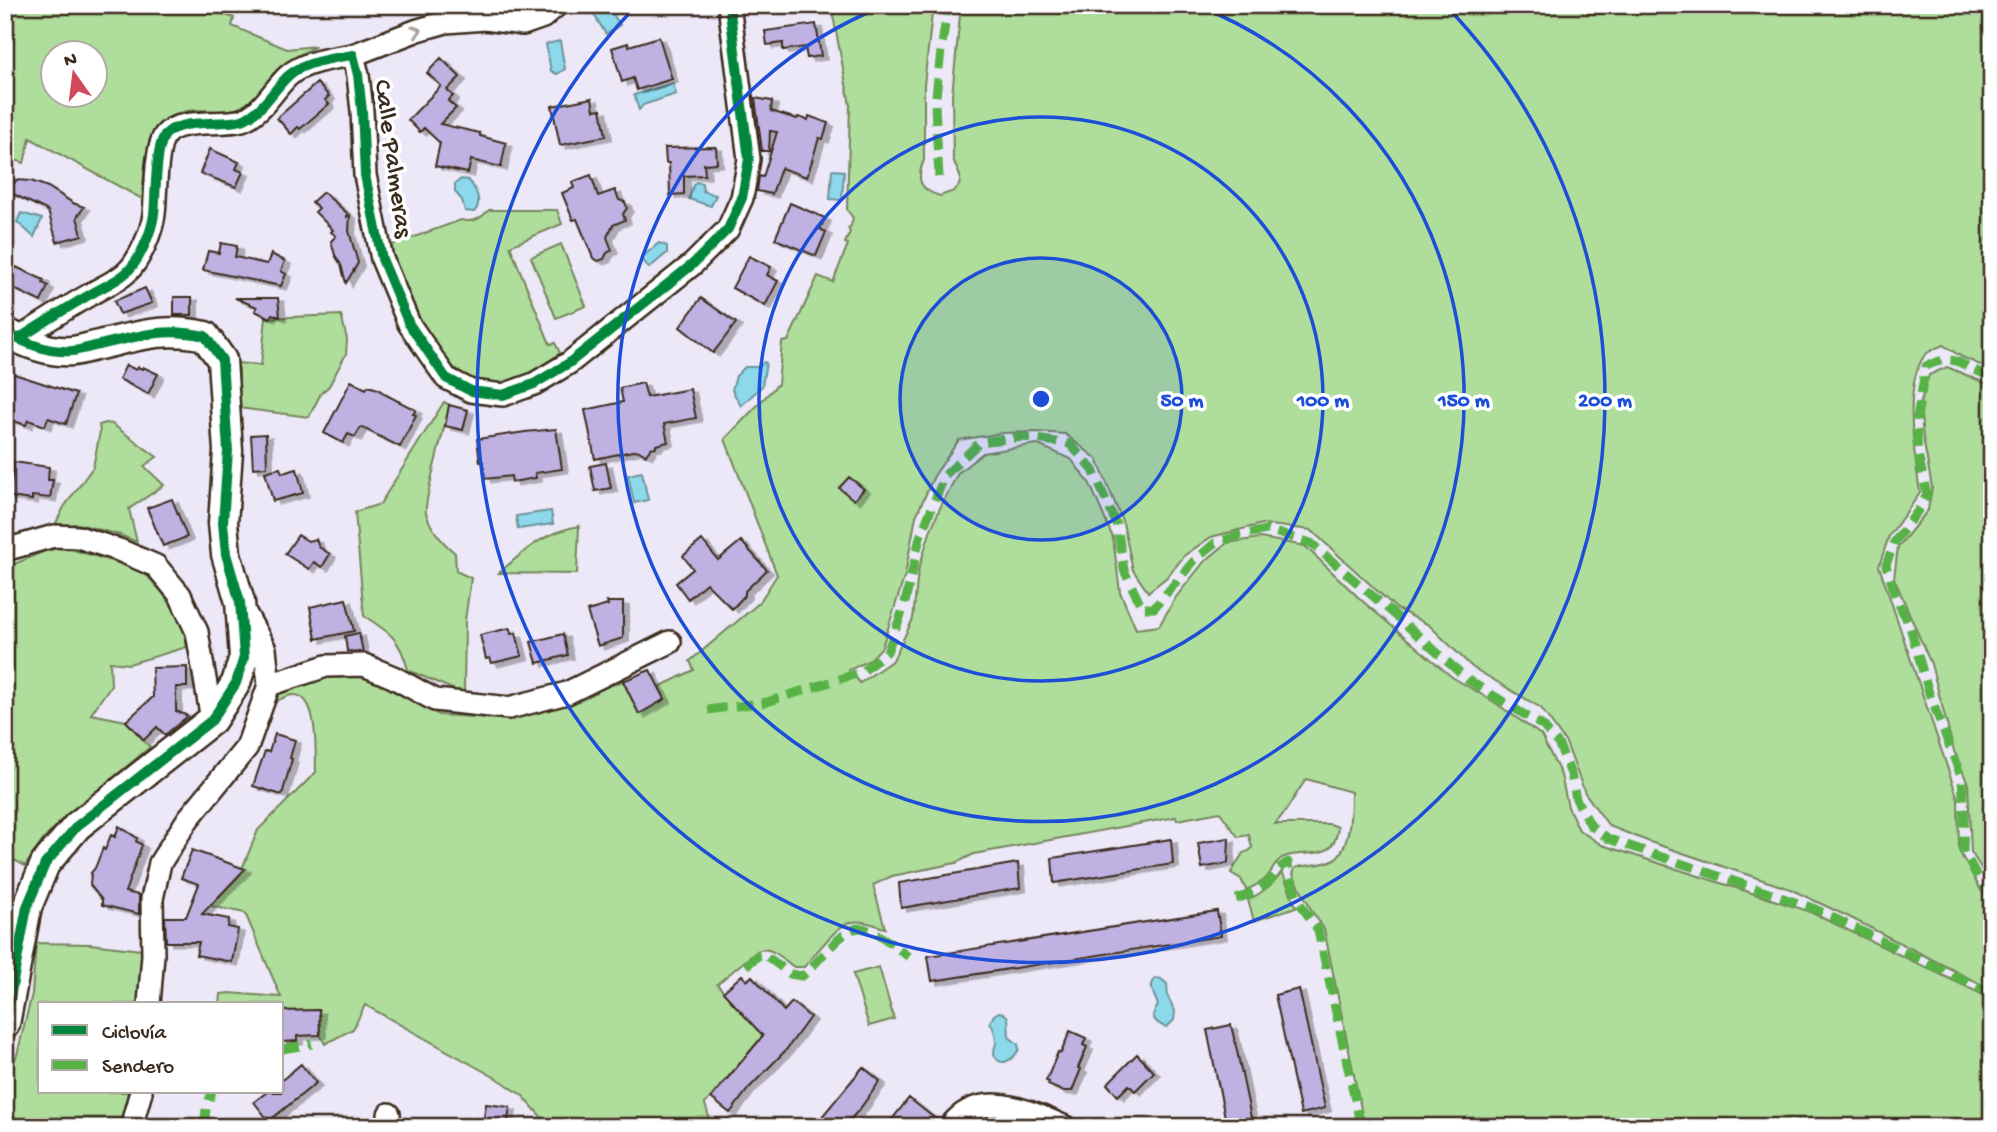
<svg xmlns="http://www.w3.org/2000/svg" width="1997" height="1132" viewBox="0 0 1997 1132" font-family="'Gochi Hand',sans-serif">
  <defs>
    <filter id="shadow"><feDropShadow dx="6" dy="3.5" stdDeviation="0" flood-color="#0004"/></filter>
  </defs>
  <rect width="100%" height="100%" fill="#ece8f7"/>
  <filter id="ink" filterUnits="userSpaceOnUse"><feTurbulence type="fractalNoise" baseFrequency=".0143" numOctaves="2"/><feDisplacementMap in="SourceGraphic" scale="14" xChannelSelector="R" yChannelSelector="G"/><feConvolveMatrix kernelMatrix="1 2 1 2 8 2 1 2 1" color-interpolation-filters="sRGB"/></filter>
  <g filter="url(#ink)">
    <!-- green -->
    <path fill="#afdd9c" stroke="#75845d" stroke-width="2" fill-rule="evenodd" d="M5 5H195L234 18 232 26 287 49 316 46C301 54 287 60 275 72 265 83 258 97 246 104 231 114 215 110 198 110 146 111 145 159 142 199L30 138 24 163 6 157 5 158ZM52 52H94V94H52Z
      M831 5H933L924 85V160C916 179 919 190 940 196L954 191 958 187 960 182V176L953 159 952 95 961 5H1992V370L1962 357 1943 345C1937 348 1928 351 1924 356 1902 389 1915 456 1920 493L1889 536 1879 566 1958 799 1959 851 1982 892 1992 901V990L1851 918 1790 889 1650 842 1609 826 1585 793 1566 743 1541 708 1472 667 1429 625 1397 609 1311 530 1262 524 1211 537 1185 555 1167 577 1148 592 1133 570 1123 523 1097 459 1065 434 1036 432 1003 433 959 440 934 476 916 516 905 575 882 647 870 660 849 670 860 683 893 660 913 619 918 571 931 529 940 508 958 473 983 453 1036 444 1071 459 1090 484 1113 538 1120 592 1136 629 1159 626 1176 597 1204 562 1227 543 1260 538 1305 546 1360 599 1452 677 1494 702 1541 735 1561 775 1568 807 1579 830 1602 845 1808 911 1992 999V1127H1367L1362 1114 1324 929 1312 911 1293 874 1295 868C1307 864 1321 866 1333 860 1351 850 1351 810 1351 792L1306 779 1285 812 1275 824H1330L1338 827C1334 866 1302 847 1282 858 1274 863 1272 873 1265 879 1260 884 1252 887 1246 890L1241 879 1231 873 1243 853 1249 851 1252 848 1249 835 1238 837 1220 812 1177 820 1176 817 974 854 956 863 892 876 873 885 885 928C874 925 864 920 852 922 838 923 814 956 804 967H794C782 959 772 945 757 951L717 984 763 1036 705 1104 712 1127H550L523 1096 503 1082 365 1005 353 1029 325 1044 320 1035 319 1010 282 1011V1004H220L221 994 230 993 281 997 245 913 210 906 239 876 258 830 316 772C315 748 321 672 276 702L280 690 304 679 346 672 385 683 439 715 490 718 542 710 623 681 639 713 665 699 659 687 694 670 690 661 759 603 777 575 725 439 778 384 782 342 788 341 818 276 833 282 848 244 845 243 850 232 848 228 851 226 853 218 847 210 850 105Z
      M489 210H557L562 224 510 246 550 344 555 343 560 353C547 362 534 375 519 380 444 408 407 299 389 246L461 220C474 223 480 219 489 210Z
      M561 244 586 306 556 318 531 257Z
      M341 315 347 339 346 354 329 386 321 393 309 417 239 408V370L237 363 261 365 266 318Z
      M1947 367 1992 386V885L1971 852 1968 784 1954 751 1931 664 1894 578 1898 547 1928 510 1932 487 1923 438 1920 404 1929 375Z
      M444 402 450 405C446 422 423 502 426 513 431 530 442 542 455 553L456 571 471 578 465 620 464 694 408 670C400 639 391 633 364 616L355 512 380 504Z
      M106 423 112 424 157 457 144 466 164 485 129 509 137 542 120 535 79 524 55 525 64 507 93 467 100 432 99 425Z
      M579 526 577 574 499 573C525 550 544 532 579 526Z
      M59 548 70 549 142 570 161 591 174 609 183 626 187 647 129 664 110 662 111 685 91 714 126 721 150 747 60 822 43 840 25 866 5 855V568L45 551Z
      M1282 871 1296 907 1254 921 1248 900C1263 892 1273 885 1282 871Z
      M36 943 90 944 141 950 140 1004H40V1092H128L119 1127H5V1082L17 1055 32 994Z
      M879 967 894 1019 869 1026 853 974Z"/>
    <!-- water -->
    <path fill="#8cd9ec" stroke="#6c939a" stroke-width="2" d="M598 5H607L620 25 606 34 591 10Z
      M560 41 565 69 557 74 551 71 546 44Z
      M673 83 676 94 643 105 639 110 634 95Z
      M832 170 844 171 842 200 830 199Z
      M461 179 468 180C476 188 483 203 474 212L465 211 462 200 455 192V184Z
      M696 182 702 183 703 191 716 195 711 206 689 199 693 186Z
      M21 213 42 219 34 237 17 222Z
      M659 243 667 246V253L649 268 641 258Z
      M764 362 766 363 762 386 741 406 732 390 736 376 745 367H759Z
      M642 472 648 500 634 503 628 475Z
      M551 511 553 524 518 529 516 516Z
      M1156 978 1161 979 1167 984 1168 997 1175 1011 1174 1020 1167 1027C1160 1026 1154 1021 1153 1015L1158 1005C1155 995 1147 987 1156 978Z
      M999 1012 1003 1013 1008 1017 1009 1037 1018 1044 1019 1049C1014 1059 1000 1070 994 1054 994 1052 995 1046 996 1043 996 1035 993 1027 990 1022L994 1015Z"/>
    <!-- building -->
    <path fill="#bfb2e3" stroke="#3b2a1e" stroke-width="2" filter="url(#shadow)" d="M816 24 821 56 807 58 805 47 783 50V43L767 45 765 31Z
      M659 37 672 79 637 90 633 78 622 82 612 48 628 43 629 46Z
      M441 58 460 77 447 90 453 96 448 101 456 108 440 124 480 133V136L506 143 501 167 471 160 468 173 435 166 440 143 424 128 420 132 408 120 441 86 427 73Z
      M317 83 329 96 325 100 329 104 300 129 298 127 291 134 277 118Z
      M592 98 594 110 601 109 606 136 560 145 552 106Z
      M755 98 772 101 771 111 797 119 798 117 808 120 809 116 828 123 823 139 819 138 807 177 781 168 772 194 757 191 759 176 763 177 777 132 770 131 769 151H762Z
      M716 147 717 163 704 164 705 175 684 176V194L670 195 669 163H666L665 148Z
      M210 149 239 162 236 169 243 172 236 187 200 173Z
      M591 175 598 196 615 190 619 200 625 202 627 208 623 214 625 220 613 225 607 237 612 250 607 253 604 259 598 261 593 258 577 219 573 220 562 193 574 188 572 182Z
      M16 180 31 181 48 187 73 203 84 207 77 217 82 235 57 242 48 211 9 192Z
      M323 192 347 213V217L350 215 349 231 358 263 346 283 341 265 335 255 331 241 336 236 331 232 333 230 315 212 319 208 312 202Z
      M790 203 825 218 820 229 826 232 816 256 775 239Z
      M221 243 237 246 235 257 267 264 271 254 285 261 281 271 286 274 281 286 203 270 208 251 219 253Z
      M749 256 771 267 767 275 778 281 765 306 732 288Z
      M16 267 44 280 43 283 48 286 41 302 8 286Z
      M145 288 152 303 120 314 114 301Z
      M174 297H192V315H174Z
      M235 298H278L280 317 272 314 270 318 255 311 257 307Z
      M701 298 736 323 713 353 680 327Z
      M126 365 136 370 138 367 142 369 143 367 158 374 148 394 119 379Z
      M5 371 76 394 66 424 48 418 45 426 28 420 26 425 5 418Z
      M351 381 366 389 368 386 378 389 386 395 416 410 413 414 416 415 400 447 361 427 355 437 348 434 343 443 324 433Z
      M643 383 647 397 690 389 696 418 664 424 668 442 656 445V447L651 448 646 455 637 450 595 459 585 410 623 402 620 388Z
      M449 405 468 410 463 430 445 426Z
      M556 429 562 469 535 473 536 478 512 482 511 476 485 479 483 462H480L477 439 525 432Z
      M266 434 267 467 253 468 251 435Z
      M14 462 49 467 48 480H53L50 498 32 496V500L9 497Z
      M606 463 611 488 595 491 590 466Z
      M280 468 282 473 297 469 303 493 273 501 265 472Z
      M849 477 864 489 854 500 839 488Z
      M172 499 187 537 163 546 147 508Z
      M298 535 308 541 316 539 319 547 330 554 322 567 314 562 309 569 285 554Z
      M702 540 718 560 741 541 767 570 745 591V595L732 609 706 583 688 599 676 583 693 569 683 556Z
      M346 599 354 631 316 639 310 607Z
      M607 602H623V638L598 646 587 611 608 605Z
      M510 628 511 634 516 633 522 656 492 663 490 658 486 659 480 635Z
      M359 633 363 652 347 651 345 636Z
      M563 634 568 655 537 663 531 642Z
      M187 667V687H176V711L188 716 165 735 157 727 144 740 126 721 153 697 152 668Z
      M650 670 665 699 639 714 623 681Z
      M275 734 295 740 290 758 292 759 282 795 253 786 265 751 269 752Z
      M119 826 137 838 136 841 142 845 125 892 139 895V914L102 905V900L90 885 91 873 95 868 103 848 105 850 111 835 115 837Z
      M1229 838 1228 863 1202 868 1198 843Z
      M1171 839 1173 864 1054 883 1052 858Z
      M192 850 245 869 202 914 229 919 228 927 238 929 232 962 196 955 199 942H166L165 917H186L199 884 181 878Z
      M1018 863 1020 888 901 908 899 883Z
      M1217 911 1221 936 932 981 928 956Z
      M742 975 747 981 752 976 784 1011 792 1002 810 1017 786 1050 749 1088 730 1113 711 1098 763 1036 723 992Z
      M1299 989 1325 1108 1301 1114 1275 995Z
      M319 1010 320 1035 297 1036V1041L282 1042V1011Z
      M1231 1025 1237 1051 1253 1127H1227L1207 1030Z
      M1070 1031 1086 1038 1083 1045 1087 1047 1078 1068 1081 1069 1072 1091H1062L1048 1085 1049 1082 1046 1081 1058 1052 1061 1053Z
      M1137 1054 1154 1072 1135 1091 1129 1085 1118 1096 1107 1084Z
      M301 1064 316 1083 269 1121 254 1102 267 1092H282V1080Z
      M863 1067 880 1081 859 1110 843 1127H830L820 1119Z
      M909 1098 938 1121 937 1127H886Z
      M486 1104 510 1107 507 1127 483 1123Z"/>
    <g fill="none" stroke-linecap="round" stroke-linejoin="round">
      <!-- street casing -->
      <g stroke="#3b2a1e" stroke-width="26">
        <path id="street" d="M353 55 418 30 446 22 485 19 523 24 543 17 557 5
          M18 339C42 324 66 308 91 294 102 287 118 281 127 272 140 260 152 231 154 214 156 197 155 148 165 135 178 118 221 126 242 120 262 113 273 90 288 76 303 62 333 58 353 55L358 75 362 111 365 175 382 259 409 324 446 378 471 391 503 395 534 384 569 363 693 264 728 229 742 198 749 159 729 5
          M5 550 54 536 78 537 119 550 156 566 180 595 197 632 212 720
          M269 685 326 666 364 665 393 677 435 700 509 708 567 693 670 642
          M149 1004 153 955 152 899 160 863 188 819 247 747 269 685 265 649 243 609
          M389 1114 390 1127
          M131 1127 141 1092
          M950 1127C980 1087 1029 1111 1065 1127"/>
      </g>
      <!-- secondary casing -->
      <g stroke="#3b2a1e" stroke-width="33">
        <path id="secondary" d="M5 332C25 343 49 353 72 351 81 350 90 347 99 345 139 336 163 327 205 336L222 360 228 451 223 523 226 554 240 602 244 657 236 683 212 720 77 826 45 864 27 907 5 1024"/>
      </g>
      <!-- street -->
      <use href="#street" stroke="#fff" stroke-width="21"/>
      <!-- secondary -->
      <use href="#secondary" stroke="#fff" stroke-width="28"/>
      <!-- quiet -->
      <path stroke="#57b245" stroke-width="9" stroke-dasharray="18 9" stroke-linecap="butt" d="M939 177 935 105 941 51 948 5
        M1992 376C1961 370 1961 350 1926 366L1916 423 1918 454 1927 495 1917 512 1895 541 1886 565 1896 598 1910 627 1929 693 1962 779 1964 815 1963 851 1982 884 1992 893
        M708 710 767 702 862 672 887 652 904 607 920 537 945 475 980 442 1023 437 1070 444 1093 470 1117 526 1124 570 1142 608H1154L1193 562 1215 543 1240 535 1267 530 1311 543 1395 615 1468 680 1543 726 1559 745 1571 774 1576 799 1591 826 1609 839 1813 908 1992 994
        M1236 899C1247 896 1258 891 1267 883 1275 876 1278 867 1288 862L1289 874 1299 902 1318 930 1359 1118 1362 1127
        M746 966 759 955 764 954 790 974 802 976C817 965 843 926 861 928 878 931 895 947 909 957
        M282 1049 312 1044
        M204 1127 206 1109 212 1092"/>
      <!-- cycleway casing -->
      <g stroke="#fff" stroke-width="15">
        <path id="cycleway" d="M5 332C25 343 49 353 72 351 81 350 90 347 99 345 139 336 163 327 205 336L222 360 228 451 223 523 226 554 240 602 244 657 236 683 212 720 77 826 45 864 27 907 5 1024
          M18 339C42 324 66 308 91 294 102 287 118 281 127 272 140 260 152 231 154 214 156 197 155 148 165 135 178 118 221 126 242 120 262 113 273 90 288 76 303 62 333 58 353 55L358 75 362 111 365 175 382 259 409 324 446 378 471 391 503 395 534 384 569 363 693 264 728 229 742 198 749 159 729 5"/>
      </g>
      <!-- cycleway -->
      <use href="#cycleway" stroke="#00873e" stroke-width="10"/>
    </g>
    <!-- one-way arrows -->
    <defs><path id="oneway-chevron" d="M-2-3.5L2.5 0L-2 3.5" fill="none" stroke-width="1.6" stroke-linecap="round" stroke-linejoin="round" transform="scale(1.75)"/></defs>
    <use stroke="#a79f9a" href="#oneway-chevron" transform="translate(417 31) rotate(-18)"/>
  </g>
  <!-- distance rings -->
  <circle cx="1041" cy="399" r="141" fill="#1d4ed8" fill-opacity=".12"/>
  <g fill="none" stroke="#1d4ed8" stroke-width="3.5">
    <circle cx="1041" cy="399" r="141"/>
    <circle cx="1041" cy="399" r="282"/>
    <path d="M1196 5A423 423 0 1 1 886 5"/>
    <path d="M1447 7A564 564 0 1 1 635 7"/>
  </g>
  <g text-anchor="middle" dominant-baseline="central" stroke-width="7" stroke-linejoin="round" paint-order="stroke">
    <!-- street labels -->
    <g font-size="26" fill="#3b2a1e" stroke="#fff">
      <text transform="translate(391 159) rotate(82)">Calle Palmeras</text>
    </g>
  </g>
  <circle cx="1041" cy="399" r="10" fill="#1d4ed8" stroke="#fff" stroke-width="3.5"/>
  <g font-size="21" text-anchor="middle" font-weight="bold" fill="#1d4ed8" stroke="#fff" stroke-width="7" stroke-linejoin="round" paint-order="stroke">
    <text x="1182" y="406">50 m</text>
    <text x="1323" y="406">100 m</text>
    <text x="1464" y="406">150 m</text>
    <text x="1605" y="406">200 m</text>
  </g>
  <!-- margin -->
  <rect width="1997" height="1132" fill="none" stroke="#fff" stroke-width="28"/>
  <rect x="14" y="14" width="1969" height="1104" fill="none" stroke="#3b2a1e" stroke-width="2.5" filter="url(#ink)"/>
  <!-- legend -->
  <rect x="38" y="1002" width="245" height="91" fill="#ffffff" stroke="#b1aaa5" stroke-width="2"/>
  <rect x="52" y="1025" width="35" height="10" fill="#00873e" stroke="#b1aaa5" stroke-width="2"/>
  <text x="102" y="1038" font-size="21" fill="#3b2a1e">Ciclovía</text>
  <rect x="52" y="1060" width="35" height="10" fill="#57b245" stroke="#b1aaa5" stroke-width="2"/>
  <text x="102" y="1072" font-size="21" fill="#3b2a1e">Sendero</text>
  <!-- north arrow -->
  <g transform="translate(74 74) rotate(346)"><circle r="33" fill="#ffffff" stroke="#b1aaa5" stroke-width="2"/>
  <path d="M0-5L12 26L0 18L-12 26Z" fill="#d1495b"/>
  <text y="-10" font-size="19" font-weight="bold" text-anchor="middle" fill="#3b2a1e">N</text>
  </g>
</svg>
